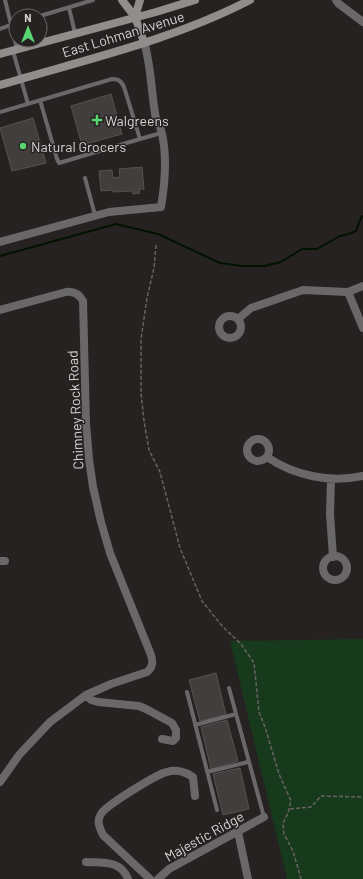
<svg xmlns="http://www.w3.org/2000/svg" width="363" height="879" viewBox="0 0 363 879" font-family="Barlow,sans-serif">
  <rect width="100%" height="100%" fill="#262222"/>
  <!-- green -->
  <path fill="#173a1d" d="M363 639V879H287L230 641Z"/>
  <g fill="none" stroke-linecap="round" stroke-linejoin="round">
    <!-- stream -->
    <path stroke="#001200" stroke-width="2" d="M0 256 116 224 158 234 220 263 242 266H264L281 262 302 249H317L340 236 349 234 356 231 361 218 363 216"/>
  </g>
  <!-- building -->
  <path fill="#423e3e" stroke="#575252" d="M111 94 122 134 82 145 71 106Z
    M33 118 46 163 12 171 0 128Z
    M142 167 144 189H139L140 193 133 194 131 191 113 192V190L101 191 99 171 112 170 113 178 120 177 119 169Z
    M216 673 226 715 200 721 189 680Z
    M227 720 238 761 211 769 201 727Z
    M240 768 249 809 223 815 213 774Z"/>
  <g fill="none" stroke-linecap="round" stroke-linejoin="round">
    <!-- path -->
    <path stroke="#676363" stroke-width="1.5" stroke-dasharray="4 2" stroke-linecap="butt" d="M156 245 154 268 147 298 141 339V393L144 421 149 450 160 472 180 548 202 601 223 627 241 644 254 663 259 712 265 727 279 774 291 801 288 813 283 823 284 834 293 851 301 879
      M290 809 311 807 321 796 363 797"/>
    <!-- lane -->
    <path stroke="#696767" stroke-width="4" d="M5 0 17 49
      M69 8 75 33
      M40 16 93 0
      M0 29 16 23
      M13 51 28 104
      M40 100 57 159 59 163 140 139
      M0 112 112 79C119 79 121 81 124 87L140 139 161 133
      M85 178 95 215
      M229 688 264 817
      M187 692 217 810
      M195 725 236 714
      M207 772 248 762"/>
    <!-- street -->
    <path stroke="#696767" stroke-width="8" d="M336 0 339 4 363 22
      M0 242 109 212 161 207C165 183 168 155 161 130 160 124 155 119 155 113 151 89 151 65 144 42
      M348 292 363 328
      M0 310 66 292C74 291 79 294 83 301L86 423 89 459 93 487 101 522 110 553 151 655C153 662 153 667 147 672L111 684 86 695 50 722 19 755 0 782
      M219 327a11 11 0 1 1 22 0a11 11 0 1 1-22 0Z
      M238 319 251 308 303 290 348 292 363 286
      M247 450a11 11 0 1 1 22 0a11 11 0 1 1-22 0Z
      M267 457C295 476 330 483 363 476
      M331 479 330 514 333 557
      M323 568a12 12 0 1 1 24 0a12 12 0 1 1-24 0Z
      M0 561H5
      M86 695 91 700 98 702 139 706 146 709 172 723 176 730V738L173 741 162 739
      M238 832 248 879
      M86 862C103 863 121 860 128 879
      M150 879 103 835C100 828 96 822 101 814 105 806 157 774 167 772 176 769 186 772 193 777L195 796
      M158 879 169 869 264 817"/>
    <!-- secondary -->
    <path stroke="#918d8d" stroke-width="8" d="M122 0 135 17 144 42
      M135 17 140 0
      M0 54 156 12 195 0
      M0 85C84 60 173 40 250 0"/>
  </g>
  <!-- markers -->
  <g fill="#58d570" stroke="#262222" stroke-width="1.5">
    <path d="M95 114h4v4h4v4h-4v4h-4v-4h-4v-4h4z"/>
    <circle cx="23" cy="146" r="4"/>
  </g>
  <g text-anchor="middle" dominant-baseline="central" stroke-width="3" stroke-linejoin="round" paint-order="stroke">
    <!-- street labels -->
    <g font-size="14" fill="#d5d2d2" stroke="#262222">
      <text transform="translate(123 34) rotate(-17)">East Lohman Avenue</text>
      <text transform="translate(75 410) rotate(-93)">Chimney Rock Road</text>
      <text transform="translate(204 836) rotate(-29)">Majestic Ridge</text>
    </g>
    <!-- poi labels -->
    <g font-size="14" fill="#d5d2d2" stroke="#262222" text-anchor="start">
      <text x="105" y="120">Walgreens</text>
      <text x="31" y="146">Natural Grocers</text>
    </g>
  </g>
  <!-- north arrow -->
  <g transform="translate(28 28)"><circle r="19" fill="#262222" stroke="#6c6868"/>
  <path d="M0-3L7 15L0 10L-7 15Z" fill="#58d570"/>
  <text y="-6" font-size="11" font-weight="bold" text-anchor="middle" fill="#d5d2d2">N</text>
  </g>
</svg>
